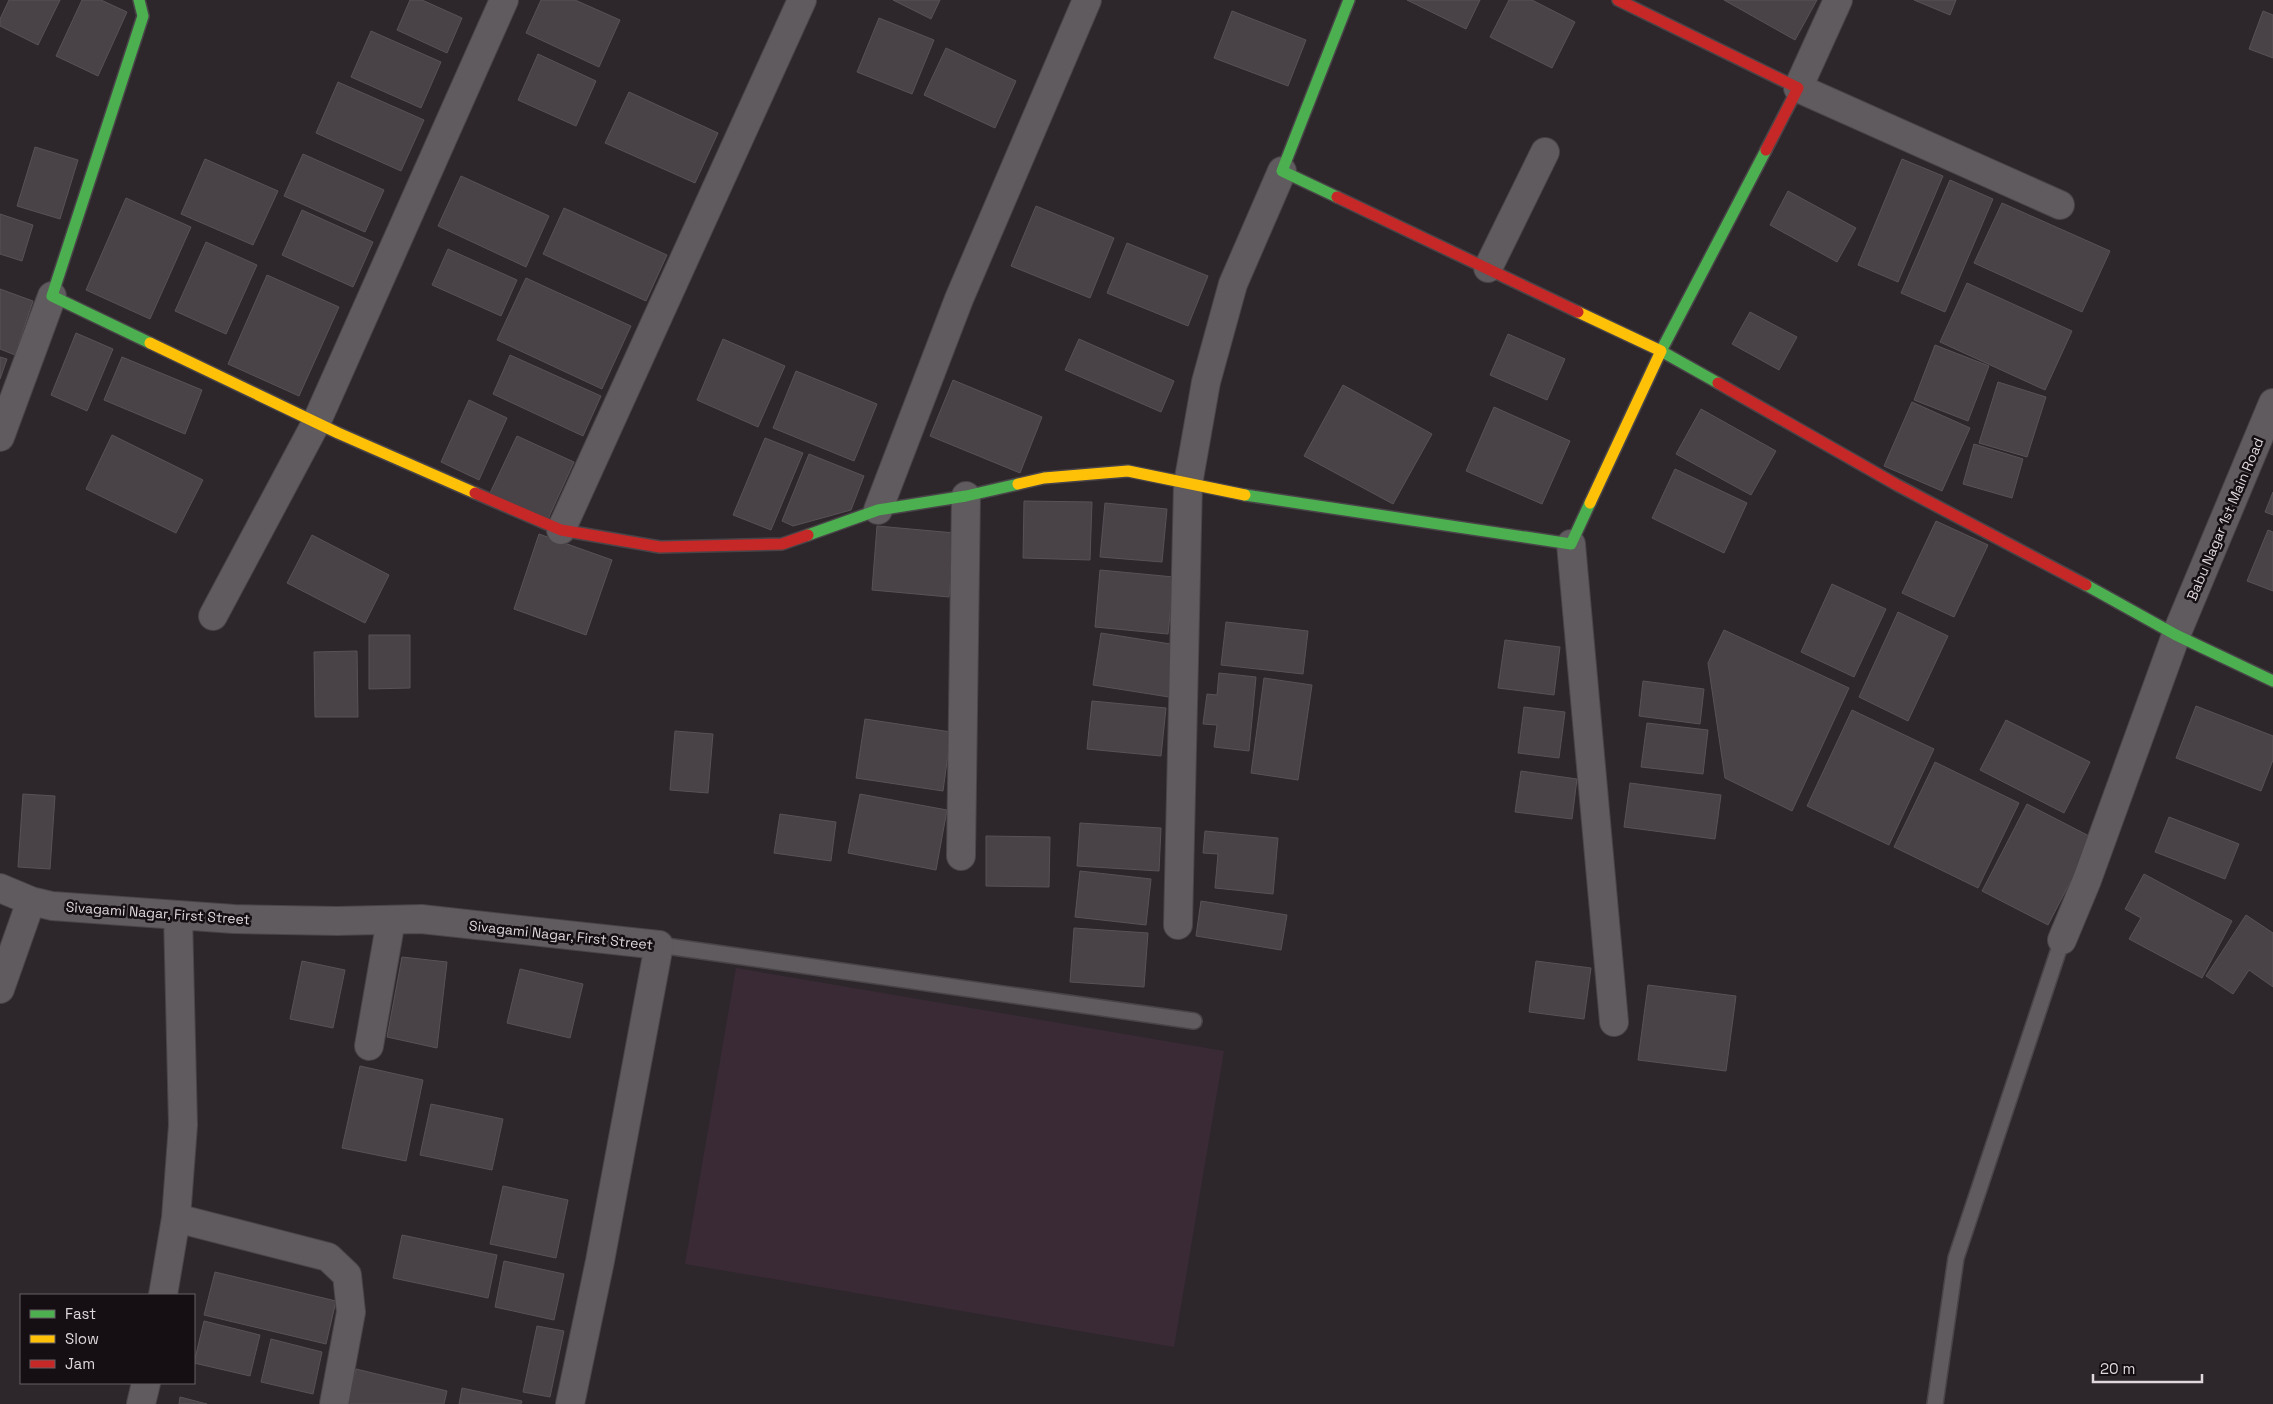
<svg xmlns="http://www.w3.org/2000/svg" width="2273" height="1404" viewBox="0 0 2273 1404" font-family="'Space Grotesk',sans-serif">
  <rect width="100%" height="100%" fill="#2d272c"/>
  <!-- built -->
  <path fill="#3a2a36" d="M736 968 1224 1051 1174 1347 685 1264Z"/>
  <!-- building -->
  <path fill="#494348" stroke="#585257" d="M9 0H60L38 45 0 26V19Z
    M82 0H101L127 12 98 76 56 56Z
    M410 0H422L462 18 447 53 397 30Z
    M541 0H575L620 20 599 67 526 33Z
    M893 0H940L931 19Z
    M1407 0H1480L1466 29Z
    M1509 0H1532L1575 22 1552 68 1490 37Z
    M1724 0H1817L1795 40Z
    M1914 0H1956L1950 15Z
    M1232 11 1306 40 1288 86 1214 58Z
    M2263 11 2273 15V58L2249 49Z
    M879 18 934 40 912 94 857 72Z
    M371 31 441 62 421 108 351 77Z
    M946 48 1016 81 995 128 924 95Z
    M538 54 596 81 576 126 518 100Z
    M338 82 424 120 401 171 316 133Z
    M629 92 718 133 695 183 605 143Z
    M35 147 78 160 60 219 17 206Z
    M303 154 384 190 365 232 284 196Z
    M205 159 278 191 253 245 181 214Z
    M1902 159 1943 176 1898 282 1858 265Z
    M461 176 549 216 526 267 438 226Z
    M1950 180 1993 199 1945 312 1901 293Z
    M1788 191 1856 228 1837 262 1770 225Z
    M126 198 191 227 150 319 86 290Z
    M2002 203 2110 251 2082 312 1974 263Z
    M1036 206 1114 238 1090 298 1011 266Z
    M564 208 667 255 646 301 543 254Z
    M302 210 373 242 353 287 282 255Z
    M0 214 33 225 22 261 0 254Z
    M206 242 257 265 226 334 175 311Z
    M1127 243 1208 276 1188 326 1107 293Z
    M448 249 517 280 501 316 432 285Z
    M267 275 339 307 299 396 228 364Z
    M526 278 631 326 602 389 497 340Z
    M1967 283 2072 331 2045 390 1940 342Z
    M0 289 33 301 15 355 0 349Z
    M1750 312 1797 337 1779 370 1732 344Z
    M76 333 113 349 87 411 51 395Z
    M1508 334 1565 359 1547 400 1490 375Z
    M723 339 785 366 758 427 697 400Z
    M1079 339 1174 381 1161 412 1065 370Z
    M1935 345 1989 366 1968 421 1914 400Z
    M510 355 601 396 583 436 493 394Z
    M0 357 7 359 0 379Z
    M122 357 202 390 185 434 104 400Z
    M796 371 877 404 854 461 773 428Z
    M953 380 1042 417 1020 473 930 436Z
    M1998 382 2046 397 2027 457 1979 443Z
    M1343 385 1432 434 1393 504 1304 456Z
    M469 400 507 418 479 480 441 462Z
    M1912 402 1970 428 1942 491 1884 466Z
    M1494 407 1570 441 1542 504 1466 471Z
    M1701 409 1776 451 1751 495 1676 454Z
    M112 435 203 480 176 533 86 489Z
    M517 436 574 462 548 519 490 493Z
    M765 438 803 453 771 530 733 515Z
    M1974 444 2023 459 2012 498 1963 484Z
    M809 454 864 476 851 510 793 526 782 521Z
    M1675 469 1747 503 1724 553 1652 518Z
    M2273 492V515L2265 512Z
    M1024 501 1092 502 1090 560 1023 558Z
    M1105 503 1167 509 1162 562 1100 557Z
    M1936 521 1988 545 1954 617 1902 593Z
    M877 526 955 533 949 597 872 590Z
    M2268 530 2273 532V591L2247 581Z
    M539 534 612 560 586 635 514 609Z
    M312 535 389 575 365 623 287 583Z
    M1100 570 1174 577 1168 634 1095 627Z
    M1832 584 1886 609 1854 677 1801 652Z
    M1898 612 1948 636 1908 721 1859 697Z
    M1226 622 1308 631 1303 674 1221 665Z
    M1724 630 1849 688 1792 811 1725 778 1708 663Z
    M1101 633 1177 645 1169 697 1093 685Z
    M369 635H410V688L369 689Z
    M1505 640 1560 647 1554 695 1498 688Z
    M357 651 358 717H315L314 652Z
    M1219 673 1256 677 1249 751 1214 747 1217 725 1203 724 1207 694 1217 695Z
    M1264 678 1312 685 1298 780 1251 773Z
    M1643 681 1704 689 1700 724 1639 716Z
    M1092 701 1166 708 1161 756 1087 749Z
    M2196 706 2273 736V760L2261 791 2176 758Z
    M1524 707 1565 712 1559 758 1518 753Z
    M1852 710 1934 749 1889 845 1807 806Z
    M865 719 951 732 943 791 856 778Z
    M2006 720 2090 762 2064 813 1980 770Z
    M1647 723 1708 730 1703 774 1641 767Z
    M675 731 713 734 708 793 670 790Z
    M1935 762 2019 803 1978 888 1894 847Z
    M1521 771 1577 779 1572 819 1515 812Z
    M1630 783 1721 795 1715 839 1624 827Z
    M23 794 55 796 50 869 18 867Z
    M860 794 947 810 936 870 848 853Z
    M2027 804 2093 838 2048 925 1982 891Z
    M780 814 836 822 831 861 774 853Z
    M2169 817 2239 844 2225 879 2155 852Z
    M1080 823 1161 828 1159 871 1077 866Z
    M1205 831 1278 838 1273 894 1215 888 1218 854 1203 853Z
    M986 836 1050 837 1049 887 986 886Z
    M1080 871 1151 879 1146 925 1075 917Z
    M2144 874 2232 921 2202 978 2129 939 2141 918 2125 909Z
    M1201 901 1287 915 1281 950 1196 936Z
    M2246 915 2273 933V987L2249 970 2233 994 2206 976Z
    M1074 928 1148 933 1144 987 1070 982Z
    M402 957 447 962 437 1048 387 1037Z
    M302 961 345 970 333 1028 290 1019Z
    M1536 961 1591 968 1584 1019 1529 1012Z
    M520 969 583 984 570 1038 507 1023Z
    M1648 985 1736 996 1726 1071 1638 1060Z
    M360 1066 423 1080 406 1161 342 1148Z
    M431 1104 503 1119 492 1170 420 1155Z
    M503 1186 568 1200 556 1258 490 1244Z
    M402 1235 497 1255 488 1298 393 1278Z
    M504 1261 564 1274 554 1320 495 1307Z
    M215 1272 336 1301 326 1344 204 1315Z
    M204 1321 260 1335 250 1376 194 1363Z
    M537 1326 564 1331 550 1397 523 1392Z
    M271 1339 322 1352 313 1394 261 1382Z
    M356 1369 447 1391 444 1404H347Z
    M462 1388 522 1401 521 1404H459Z
    M180 1397 207 1404H179Z"/>
  <g fill="none" stroke-linecap="round" stroke-linejoin="round">
    <!-- lane casing -->
    <g stroke="#494448" stroke-width="18">
      <path id="lane" d="M659 945 1194 1021
        M1935 1404 1956 1258 2062 940"/>
    </g>
    <!-- street casing -->
    <g stroke="#494448" stroke-width="30">
      <path id="street" d="M1838 0 1798 88 2060 205
        M1488 268 1545 152
        M0 437 52 296
        M878 510 959 299 1087 0
        M561 530 802 0
        M1571 544 1614 1022
        M213 616 316 423 504 0
        M961 856 966 496
        M0 888 31 901 52 906 234 919 337 921 421 919 659 945 600 1261 570 1404
        M1178 925 1188 484 1206 382 1233 284 1282 171
        M2062 940 2087 880 2176 635 2273 403
        M0 989 31 901
        M369 1046 391 920
        M176 1218 328 1257 347 1275 351 1312 334 1404
        M163 1295 176 1218 183 1125 178 915
        M141 1404 146 1383"/>
    </g>
    <!-- fast casing -->
    <g stroke="#494448" stroke-width="14">
      <path id="fast" d="M139 0 143 16 52 296 150 343
        M1337 197 1282 171 1349 0
        M1718 383 1661 351 1766 150
        M1245 495 1571 544 1590 503
        M808 535 878 510 966 496 1018 484
        M2086 585 2176 635 2273 681"/>
    </g>
    <!-- slow casing -->
    <g stroke="#494448" stroke-width="14">
      <path id="slow" d="M1578 312 1661 351 1590 503
        M150 343 338 433 475 493
        M1018 484 1044 478 1128 471 1245 495"/>
    </g>
    <!-- jam casing -->
    <g stroke="#494448" stroke-width="14">
      <path id="jam" d="M1618 0 1798 88 1766 150
        M1337 197 1578 312
        M1718 383 1897 485 2086 585
        M475 493 561 530 660 547 782 544 808 535"/>
    </g>
    <!-- lane -->
    <use href="#lane" stroke="#5f5b5e" stroke-width="15"/>
    <!-- street -->
    <use href="#street" stroke="#5f5b5e" stroke-width="28"/>
    <!-- fast -->
    <use href="#fast" stroke="#4caf50" stroke-width="11"/>
    <!-- slow -->
    <use href="#slow" stroke="#ffc107" stroke-width="11"/>
    <!-- jam -->
    <use href="#jam" stroke="#c62828" stroke-width="11"/>
  </g>
  <g text-anchor="middle" dominant-baseline="central" stroke-width="5" stroke-linejoin="round" paint-order="stroke">
    <!-- street labels -->
    <g font-size="14" fill="#dfd7dc" stroke="#150f13">
      <text transform="translate(2225 519) rotate(-67)">Babu Nagar 1st Main Road</text>
      <text transform="translate(158 913) rotate(4)">Sivagami Nagar, First Street</text>
      <text transform="translate(561 935) rotate(6)">Sivagami Nagar, First Street</text>
    </g>
  </g>
  <!-- legend -->
  <rect x="20" y="1294" width="175" height="90" fill="#150f13" stroke="#665f63"/>
  <rect x="30" y="1310" width="25" height="8" fill="#4caf50" stroke="#665f63"/>
  <text x="65" y="1319" font-size="15" fill="#dfd7dc">Fast</text>
  <rect x="30" y="1335" width="25" height="8" fill="#ffc107" stroke="#665f63"/>
  <text x="65" y="1344" font-size="15" fill="#dfd7dc">Slow</text>
  <rect x="30" y="1360" width="25" height="8" fill="#c62828" stroke="#665f63"/>
  <text x="65" y="1369" font-size="15" fill="#dfd7dc">Jam</text>
  <!-- scale -->
  <path d="M2093 1374v8h109v-8" fill="none" stroke="#dfd7dc" stroke-width="2.5"/>
  <text x="2100" y="1374" font-size="15" fill="#dfd7dc" stroke="#150f13" stroke-width="4" paint-order="stroke">20 m</text>
</svg>
